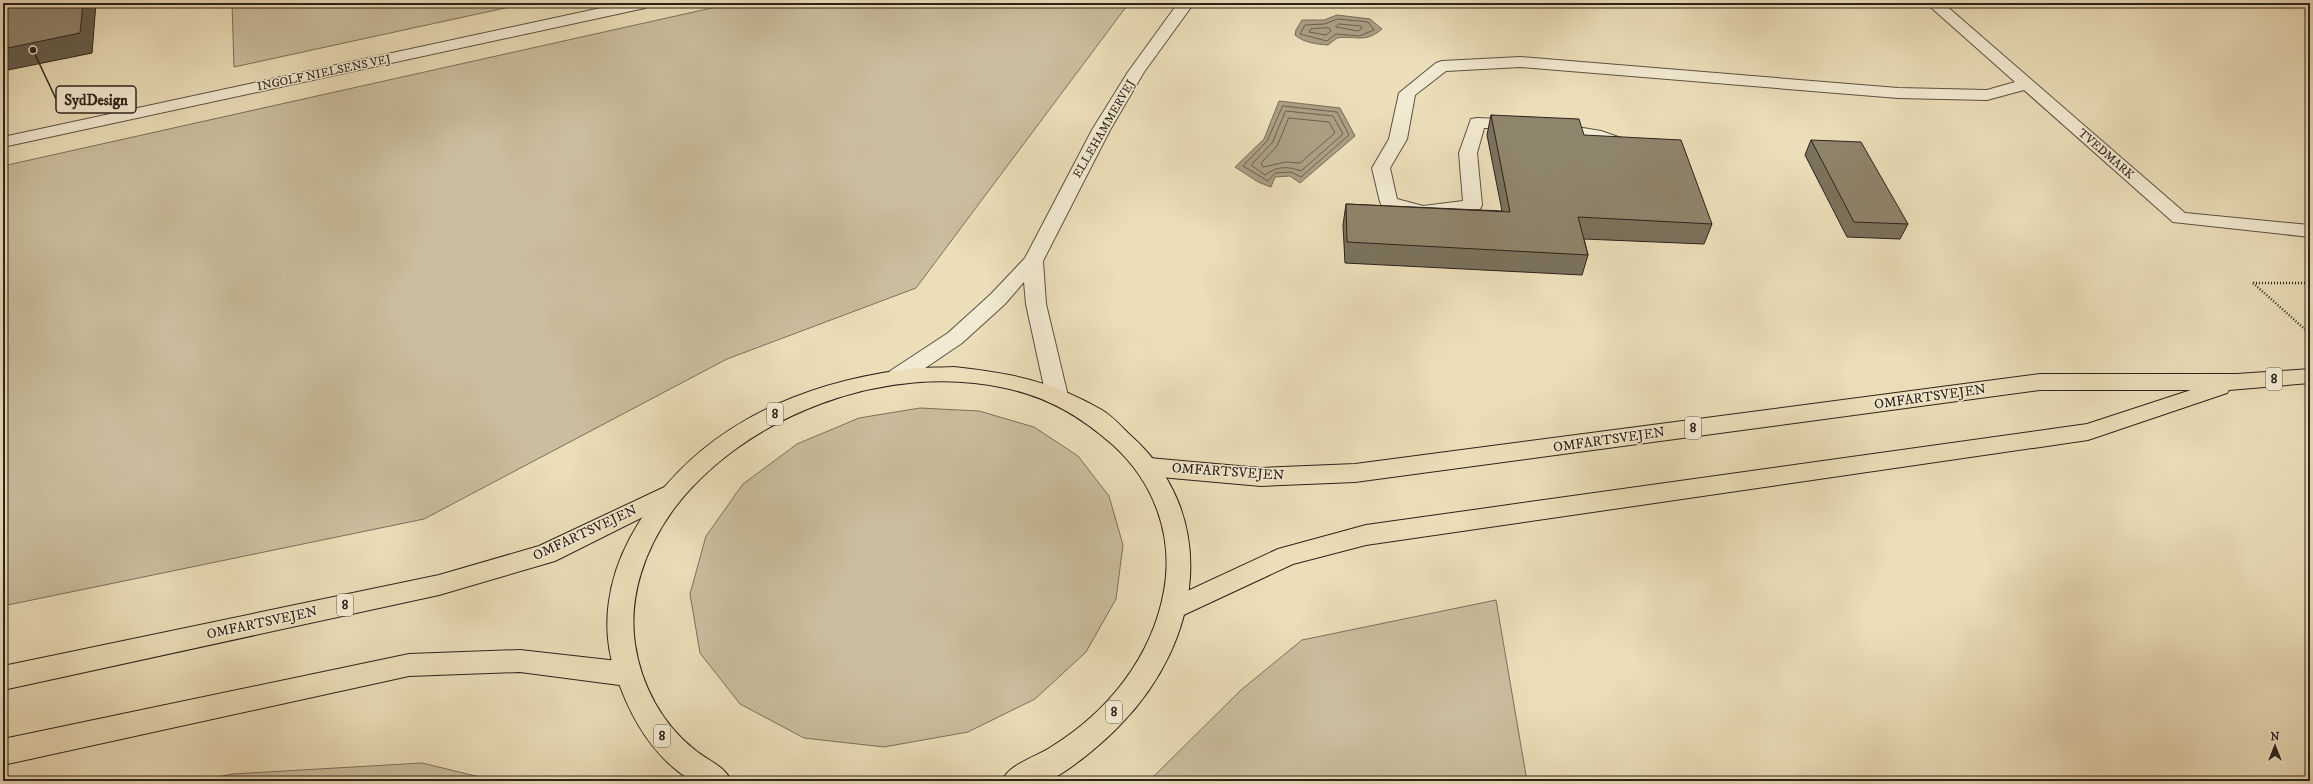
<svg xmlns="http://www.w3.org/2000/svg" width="2313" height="784" viewBox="0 0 2313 784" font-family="'IM FELL DW Pica',serif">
  <rect width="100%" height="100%" fill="#ebdeb9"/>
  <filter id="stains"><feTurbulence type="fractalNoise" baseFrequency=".005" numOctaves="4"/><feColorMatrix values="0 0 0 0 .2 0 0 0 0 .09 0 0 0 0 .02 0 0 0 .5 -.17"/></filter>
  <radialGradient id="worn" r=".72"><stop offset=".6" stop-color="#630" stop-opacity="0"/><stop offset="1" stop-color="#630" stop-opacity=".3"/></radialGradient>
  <!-- green -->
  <path fill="#cbbe9e" stroke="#7c705c" d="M232 3H528L234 67Z
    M734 3H1129L916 288 727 359 424 519 3 606V166Z
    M920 408 979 411 1034 427 1078 456 1109 496 1123 545 1116 599 1086 652 1035 699 968 732 884 747 804 738 740 704 700 653 690 594 706 536 743 484 797 444 859 418Z
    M1496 600 1527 781H1149L1241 690 1302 640Z
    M422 763 496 781H199L232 774Z"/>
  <!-- water -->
  <path fill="#aa9e83" stroke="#786c59" d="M1337 15 1370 19 1382 29C1364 44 1356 35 1337 38L1328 45C1317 44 1304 43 1295 35L1296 30 1302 20H1324Z
    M1279 101 1340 108 1355 136 1300 183 1290 176 1275 177 1271 187 1258 182 1235 167 1264 139Z"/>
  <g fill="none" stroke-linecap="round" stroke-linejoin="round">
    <!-- shore -->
    <path stroke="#6b604e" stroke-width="1" d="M1338 19 1368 22 1374 30 1359 36 1336 34 1327 41 1300 34 1305 25 1324 24Z
      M1339 24 1361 26 1362 28 1358 31 1336 27Z
      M1329 28 1331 31 1326 35 1309 32 1311 29Z
      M1283 106 1337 112 1349 135 1301 177 1291 172 1275 173 1268 181 1243 166 1267 141Z
      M1286 111 1333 116 1343 134 1301 171C1287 166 1277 166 1265 175L1251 165 1272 143Z
      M1289 118 1329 122 1335 133 1300 163 1286 162 1263 167 1261 163 1277 146Z"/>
    <!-- minor casing -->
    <g stroke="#5c5141" stroke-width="2">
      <path id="minor" d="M624 3H653L645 8 3 147V137Z
        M1178 3H1194L1144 72 1110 130 1043 261 1046 304 1068 396 1065 401 1057 404 1049 401 1046 396 1026 304 1024 282 1005 304 962 343 906 381 898 383 890 381 887 376 890 371 948 333 991 294 1025 258 1092 130 1128 72Z
        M1926 3H1943L2185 213 2310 225V237L2173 222 2024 90 1987 100 1898 98 1520 67 1446 71 1415 95 1407 139 1390 168 1397 199 1423 206 1463 201 1459 153 1471 119 1477 118 1525 120 1528 124 1525 128H1484L1477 153 1482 205 1480 209 1422 218 1382 206 1380 202 1372 168 1389 139 1399 93 1436 63 1442 61 1520 57 1898 88 1987 90 2015 82Z
        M1553 123 1601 131 1633 142 1636 146 1633 150 1627 151 1597 141 1547 132 1544 128 1547 124Z"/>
    </g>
    <!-- major casing -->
    <g stroke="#2c2219" stroke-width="2">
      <path id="major" d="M954 367C1010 373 1052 381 1102 410 1112 416 1121 426 1129 434 1222 515 1201 642 1121 724 1107 739 1064 777 1045 781 1031 784 1015 781 1002 781 1009 764 1036 757 1051 747 1108 712 1152 657 1164 591 1174 536 1154 482 1113 445 1081 417 1048 397 1005 388 888 362 745 414 673 510 645 549 628 596 635 644 641 685 662 724 695 750 707 760 725 766 731 781H692C652 757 629 715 615 672 600 627 608 579 630 538 686 434 788 386 901 370 918 367 937 368 954 367Z"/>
    </g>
    <!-- highway casing -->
    <g stroke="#2c2219" stroke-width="2">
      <path id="highway" d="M2310 369V383L2229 390 2227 393 2088 440 1366 545 1293 564 1175 619 1166 615 1162 608 1166 601 1278 549 1366 525 2087 424 2191 390H2040L1355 482 1261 486 1149 476 1141 473 1137 467 1141 461 1149 458 1261 468 1355 464 2040 374H2237Z
        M673 483 681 486 685 492 681 498 555 561 439 595 3 690V666L439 575 539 546Z
        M520 650 627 662 637 666 641 674 637 682 627 686 520 672 409 676 3 765V739L409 654Z"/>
    </g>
    <!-- path -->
    <path stroke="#2c2219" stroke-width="2.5" stroke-dasharray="1 2" stroke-linecap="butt" d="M2253 283 2310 334
      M2253 283H2310"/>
    <!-- minor -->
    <use href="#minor" fill="#f2ead2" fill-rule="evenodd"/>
    <!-- major -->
    <use href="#major" fill="#ebdeb9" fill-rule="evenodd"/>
    <!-- highway -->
    <use href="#highway" fill="#ebdeb9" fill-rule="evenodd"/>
  </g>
  <!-- wall -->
  <path fill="#7b725d" stroke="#2c2219" d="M1491 115 1584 135 1712 224 1704 244 1584 239 1588 255 1582 275 1345 263 1343 225 1346 204 1502 211 1487 135Z
    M1811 140 1908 224 1900 239 1847 237 1805 155Z"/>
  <!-- shaded-wall -->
  <path fill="#645c4c" stroke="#2c2219" d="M83 3H96L92 53 3 71V49Z"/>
  <!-- building -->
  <path fill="#8f846c" stroke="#2c2219" d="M3 3H83L80 33 3 49Z
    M1491 115 1579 119 1584 135 1681 140 1712 224 1578 217 1588 255 1347 242 1346 204 1510 212Z
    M1811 140 1861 142 1908 224 1854 222Z"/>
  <g text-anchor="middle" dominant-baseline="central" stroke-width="3" stroke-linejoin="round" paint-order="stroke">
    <!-- far-street labels -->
    <g font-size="12" fill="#2c2219" stroke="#f2ead2">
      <text transform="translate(324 73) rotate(-12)">INGOLF NIELSENS VEJ</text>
      <text transform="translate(1104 129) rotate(-60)">ELLEHAMMERVEJ</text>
      <text transform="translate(2106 154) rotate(41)">TVEDMARK</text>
    </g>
    <!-- shield labels -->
    <g fill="#f2ead2" stroke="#675e50" stroke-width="1">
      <rect x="2266" y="368" width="16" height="22" rx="3"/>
      <rect x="767" y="403" width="16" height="22" rx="3"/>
      <rect x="1685" y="417" width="16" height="22" rx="3"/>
      <rect x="337" y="594" width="16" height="22" rx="3"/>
      <rect x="1106" y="701" width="16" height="22" rx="3"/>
      <rect x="654" y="725" width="16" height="22" rx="3"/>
    </g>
    <g font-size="13" font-weight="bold" fill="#2c2219">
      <text x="2274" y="379">8</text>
      <text x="775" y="414">8</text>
      <text x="1693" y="428">8</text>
      <text x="345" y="605">8</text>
      <text x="1114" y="712">8</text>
      <text x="662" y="736">8</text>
    </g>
    <!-- street labels -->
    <g font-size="14" fill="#2c2219" stroke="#f2ead2">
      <text transform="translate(1930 397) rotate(-8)">OMFARTSVEJEN</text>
      <text transform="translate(1609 440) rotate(-8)">OMFARTSVEJEN</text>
      <text transform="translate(1228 472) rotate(4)">OMFARTSVEJEN</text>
      <text transform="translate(585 533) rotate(-25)">OMFARTSVEJEN</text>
      <text transform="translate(262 623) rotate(-12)">OMFARTSVEJEN</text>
    </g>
  </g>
  <!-- callouts -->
  <path fill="none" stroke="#2c2219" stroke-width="1.5" d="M33 50L56 99"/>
  <circle fill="#2c2219" stroke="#f2ead2" stroke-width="1.5" cx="33" cy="50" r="4"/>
  <rect fill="#f2ead2" stroke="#2c2219" stroke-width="1.5" x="56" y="86" width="80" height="27" rx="4"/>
  <g font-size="15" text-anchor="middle" font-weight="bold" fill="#2c2219">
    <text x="96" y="105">SydDesign</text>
  </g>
  <!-- margin -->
  <rect width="2313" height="784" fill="none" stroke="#ebdeb9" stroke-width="16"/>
  <rect x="4" y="4" width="2305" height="776" fill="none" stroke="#2c2219" stroke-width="2"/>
  <rect x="8" y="8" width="2297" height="768" fill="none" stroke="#2c2219"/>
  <!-- north arrow -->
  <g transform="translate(2275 746)" stroke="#f2ead2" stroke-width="3" paint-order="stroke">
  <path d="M0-3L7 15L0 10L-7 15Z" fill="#2c2219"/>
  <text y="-6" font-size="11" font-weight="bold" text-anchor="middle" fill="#2c2219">N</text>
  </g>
  <rect width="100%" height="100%" filter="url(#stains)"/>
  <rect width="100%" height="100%" fill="url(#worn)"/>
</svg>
